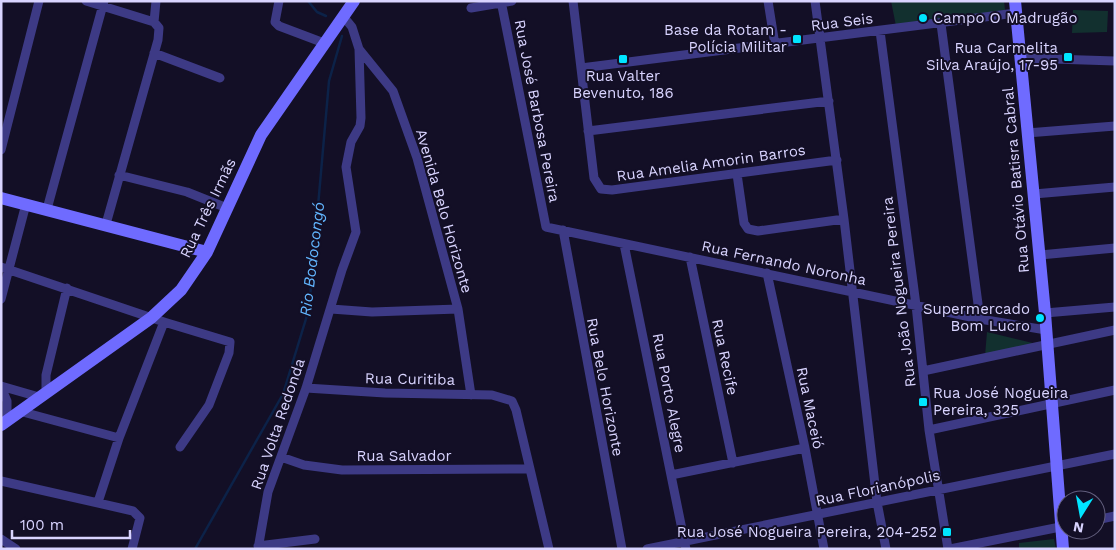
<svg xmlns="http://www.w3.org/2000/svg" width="1116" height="550" viewBox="0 0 1116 550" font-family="'Work Sans',sans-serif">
  <rect width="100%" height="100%" fill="#130f26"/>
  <!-- green -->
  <path fill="#12302f" d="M891 1H1004L1005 10 896 26Z
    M1073 10 1108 11 1107 32 1072 33Z
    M987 332 1041 345 985 356Z
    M1054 539 1056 549H1019V543Z"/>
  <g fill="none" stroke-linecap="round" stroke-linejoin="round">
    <!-- stream -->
    <path stroke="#0c2248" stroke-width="2.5" d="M308 1 317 12 326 16
      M195 549 283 394 309 309 329 81 342 36"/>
    <!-- street -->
    <path stroke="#3d3a85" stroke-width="9" d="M86 1 154 22
      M279 1 275 22 279 26 324 43
      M501 1 546 227 980 319 1046 330
      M573 1 594 178 601 189 612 190 837 160
      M768 1 775 45
      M815 1 844 219 877 502 886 549
      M471 8 512 1
      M941 24 980 319
      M880 31 916 305 929 430 948 549
      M359 49 393 91 417 158 458 309 471 395
      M154 53 220 78
      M1022 58 1115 61
      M581 68 1016 13
      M588 131 829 101
      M1027 133 1115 126
      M1 150 39 1
      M737 174 744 223 748 229 758 231 844 219
      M119 175 187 192 227 208
      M1034 194 1115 187
      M47 209 104 1
      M106 224 158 40 159 28 154 22 156 1
      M563 230 622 549
      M624 244 686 549
      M1040 255 1115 248
      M690 257 733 463
      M1 267 164 322 230 342 229 353 209 405 180 447
      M767 273 805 448 824 549
      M1 299 26 204
      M331 309 372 312 458 309
      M1045 313 1115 307
      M923 371 1115 330
      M1 386 39 397
      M1 387 7 401V420
      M306 388 385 393 492 395 512 401 516 410 549 549
      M46 392V375L67 288
      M19 411 119 438
      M929 430 1115 390
      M281 457 304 465 342 470 529 469
      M671 475 805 448
      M1 481 133 511 140 518 132 549
      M98 502 119 438 164 322
      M1096 520 1115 516
      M1 539 16 549
      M258 546 315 539
      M258 549 268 492 306 388 342 270 356 232 346 167 351 142 360 126 361 118 359 49 352 27 343 16
      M647 549 1115 454
      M950 549 1065 526"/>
    <!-- secondary -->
    <path stroke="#6f6bff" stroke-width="12" d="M1015 1 1045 313 1063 549
      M1 198 207 252
      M1 425 151 318 181 290 207 252 261 135 354 1"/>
  </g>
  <!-- markers -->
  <g fill="#00e5ff" stroke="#130f26" stroke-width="2">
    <circle cx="923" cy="18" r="5"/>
    <rect x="792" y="34" width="10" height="10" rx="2.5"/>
    <rect x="1063" y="52" width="10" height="10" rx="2.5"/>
    <rect x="618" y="54" width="10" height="10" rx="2.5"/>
    <circle cx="1040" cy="318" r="5"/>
    <rect x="918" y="397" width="10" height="10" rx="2.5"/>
    <rect x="942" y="527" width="10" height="10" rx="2.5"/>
  </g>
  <g text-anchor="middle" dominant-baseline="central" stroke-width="4" stroke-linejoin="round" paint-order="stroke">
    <!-- poi labels -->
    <g font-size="15" fill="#d9d4ff" stroke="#130f26" text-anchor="end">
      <text x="933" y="18" text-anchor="start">Campo O Madrugão</text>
      <text x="787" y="30">Base da Rotam -<tspan x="787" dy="17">Polícia Militar</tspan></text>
      <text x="1058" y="48">Rua Carmelita<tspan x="1058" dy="17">Silva Araújo, 17-95</tspan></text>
      <text x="623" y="76" text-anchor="middle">Rua Valter<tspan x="623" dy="17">Bevenuto, 186</tspan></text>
      <text x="1030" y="309">Supermercado<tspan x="1030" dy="17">Bom Lucro</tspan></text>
      <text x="933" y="393" text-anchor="start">Rua José Nogueira<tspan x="933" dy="17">Pereira, 325</tspan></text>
      <text x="937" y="532">Rua José Nogueira Pereira, 204-252</text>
    </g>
    <!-- street labels -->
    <g font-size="15" fill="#d9d4ff" stroke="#130f26">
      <text transform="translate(842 22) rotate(-7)">Rua Seis</text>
      <text transform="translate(537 111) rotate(79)">Rua José Barbosa Pereira</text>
      <text transform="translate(711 163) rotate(-8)">Rua Amelia Amorin Barros</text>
      <text transform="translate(1016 180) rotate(-95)">Rua Otávio Batisra Cabral</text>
      <text transform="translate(208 208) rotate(-64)">Rua Três Irmãs</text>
      <text transform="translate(444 211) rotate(74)">Avenida Belo Horizonte</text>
      <text transform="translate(784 263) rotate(12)">Rua Fernando Noronha</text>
      <text transform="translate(899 292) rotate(-97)">Rua João Nogueira Pereira</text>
      <text transform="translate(725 357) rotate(78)">Rua Recife</text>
      <text transform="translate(410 379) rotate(1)">Rua Curitiba</text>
      <text transform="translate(605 387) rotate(79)">Rua Belo Horizonte</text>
      <text transform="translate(669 393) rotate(79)">Rua Porto Alegre</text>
      <text transform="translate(810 408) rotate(78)">Rua Maceió</text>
      <text transform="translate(278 424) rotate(-71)">Rua Volta Redonda</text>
      <text x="404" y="456">Rua Salvador</text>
      <text transform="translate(878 488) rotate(-12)">Rua Florianópolis</text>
    </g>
    <!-- water labels -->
    <g font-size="16" font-style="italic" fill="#62b6ff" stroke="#130f26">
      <text transform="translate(312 259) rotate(-83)">Rio Bodocongó</text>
    </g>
  </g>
  <!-- border -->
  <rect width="1116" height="550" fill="none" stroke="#d9d4ff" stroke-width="5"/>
  <!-- north arrow -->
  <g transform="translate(1081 515) rotate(191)"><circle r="24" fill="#130f26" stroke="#625e7d"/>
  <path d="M0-4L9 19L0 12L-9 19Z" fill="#00e5ff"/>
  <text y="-8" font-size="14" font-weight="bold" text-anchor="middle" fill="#d9d4ff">N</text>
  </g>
  <!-- scale -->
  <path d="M12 530v8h118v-8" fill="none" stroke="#d9d4ff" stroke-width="2.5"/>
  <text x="20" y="530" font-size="15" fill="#d9d4ff" stroke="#130f26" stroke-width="4" paint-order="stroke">100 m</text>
</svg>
